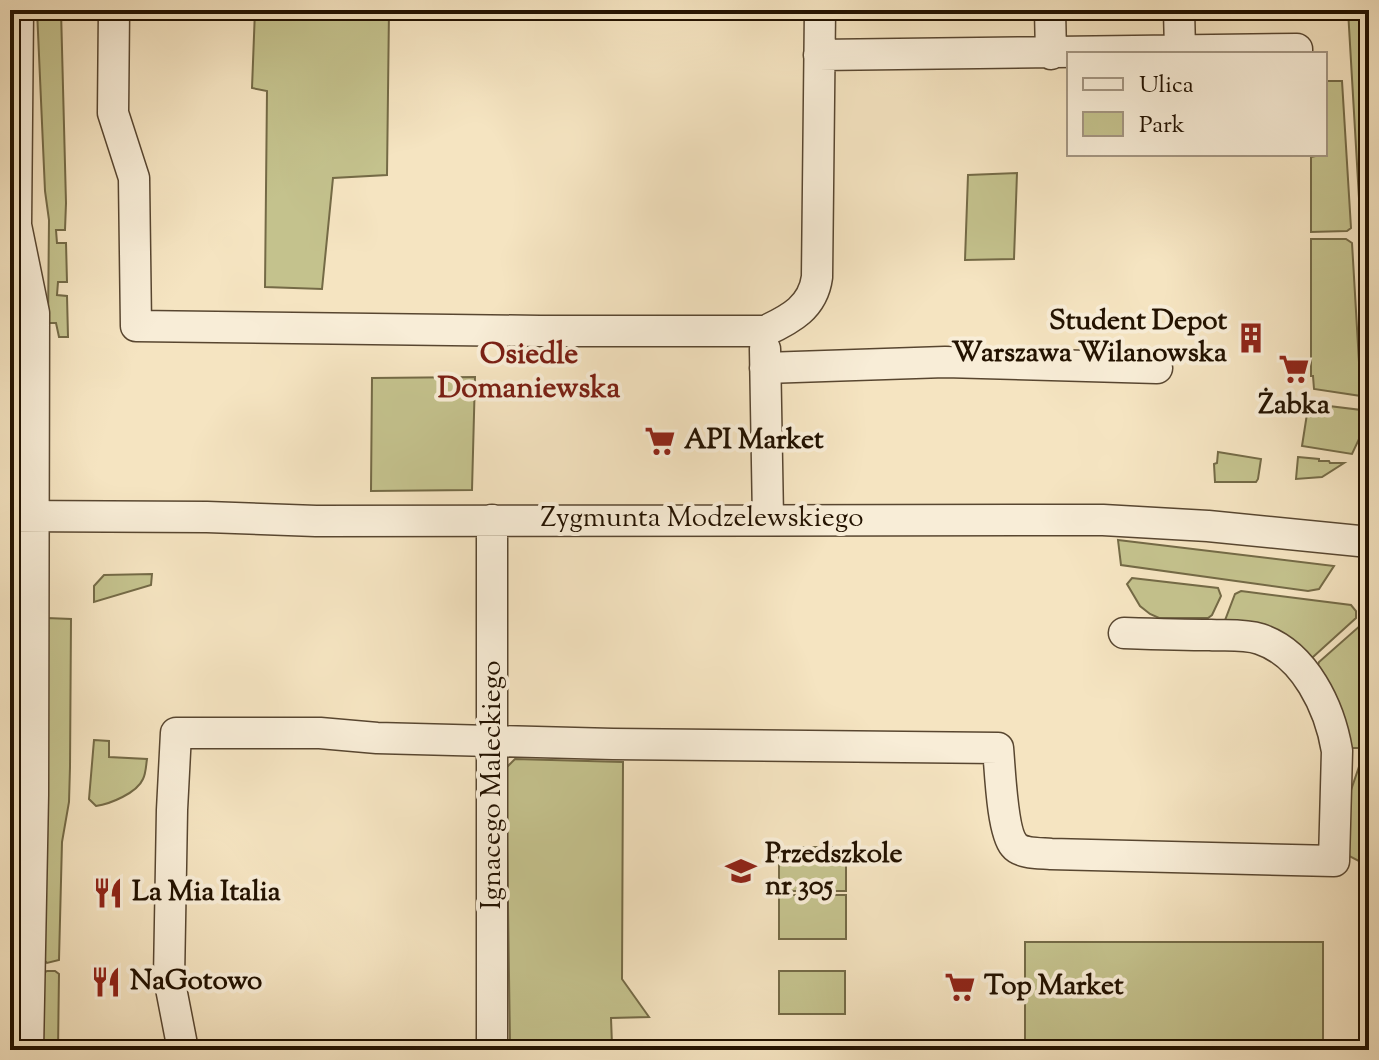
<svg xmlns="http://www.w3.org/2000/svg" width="1379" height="1060" viewBox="0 0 1379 1060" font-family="'Sorts Mill Goudy',serif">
  <rect width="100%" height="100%" fill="#f5e4c1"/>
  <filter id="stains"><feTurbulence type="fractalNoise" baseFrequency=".0025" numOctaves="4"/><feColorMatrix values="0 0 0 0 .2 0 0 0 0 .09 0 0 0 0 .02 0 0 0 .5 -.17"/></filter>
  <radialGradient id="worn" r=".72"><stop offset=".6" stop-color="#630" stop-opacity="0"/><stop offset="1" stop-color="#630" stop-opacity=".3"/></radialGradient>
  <!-- green -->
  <path fill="#c4c28d" stroke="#746a46" stroke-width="2" d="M37 10H61L66 203 65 230H56L57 243H66L67 282H58L57 295 67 296 68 337H59L56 323H48L49 220 45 191Z
    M255 10H389L387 175 333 178 322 289 265 287 267 91 252 88Z
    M1348 10H1369V369Z
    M1325 81H1342L1351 228 1347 231 1311 232V157L1325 154Z
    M1017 173 1014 259 965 260 968 175Z
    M1311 239H1346L1352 243 1361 396 1314 389 1313 376H1311Z
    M475 377 472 490 371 491 372 378Z
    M1309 401H1323L1329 406 1361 410 1360 437 1352 454 1302 446Z
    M1218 452 1261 459 1258 479 1256 482H1215L1214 464 1217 463Z
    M1298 457 1319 459V461H1329L1330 463H1344L1322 477 1296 479Z
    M1118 540 1334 566 1319 589 1308 591 1121 565Z
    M152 574 151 585 94 602V586L104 575Z
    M1132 578 1218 588 1221 596 1212 615 1208 618H1159L1150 614 1140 606 1127 584Z
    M1241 591 1351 605 1356 611V618L1313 657H1304L1224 623 1235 594Z
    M47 618 71 619 70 767 69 802 62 842 59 960 47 963 44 960Z
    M1369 621V729L1360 748H1345L1316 672 1319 662 1362 624Z
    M94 740 109 741V757L147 759C146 765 146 773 143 779 137 793 110 804 96 806L89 799Z
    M1363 755H1369V893L1364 881 1368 878 1361 862 1349 856V796Z
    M515 759 623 762 622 979 649 1017 611 1018 612 1045 510 1044 506 768Z
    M779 847H846V891H779Z
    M779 895H846V939H779Z
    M1025 942H1323V1049H1025Z
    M47 971H55L59 974 58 1050H36L44 973Z
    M779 971H845V1014H779Z"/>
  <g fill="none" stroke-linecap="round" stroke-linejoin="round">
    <!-- minor casing -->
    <g stroke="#584630" stroke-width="33">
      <path id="minor" d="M114 10 113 113 134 178 136 326 540 331H765C791 319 813 307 817 277L820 10
        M1050 10 1051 54
        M1179 10 1180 50
        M819 55 1297 49V54
        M16 225 34 313 33 795 28 1050
        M13 244 16 225 18 10
        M765 349 768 519
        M765 368 945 362 1157 368
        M10 516 207 517 316 521 1103 520 1208 526 1369 542
        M492 520V1050
        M183 1050 169 978 172 810 176 733H320L377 738 613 744 998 748C1000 769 1002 831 1014 845 1021 854 1040 853 1051 854L1334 861 1337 751C1330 708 1305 654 1260 639 1244 634 1226 636 1210 635 1182 635 1153 634 1124 633"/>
    </g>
    <!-- minor -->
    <use href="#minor" stroke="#f8edd7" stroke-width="30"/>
  </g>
  <!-- icons -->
  <defs>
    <g id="building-bare" transform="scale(2.4)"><path d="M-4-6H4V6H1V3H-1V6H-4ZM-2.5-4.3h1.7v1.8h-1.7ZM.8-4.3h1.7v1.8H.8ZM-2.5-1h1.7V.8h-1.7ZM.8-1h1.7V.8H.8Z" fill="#8f2418" stroke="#f8edd7" stroke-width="2.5" paint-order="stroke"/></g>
    <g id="supermarket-bare" transform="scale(2.4)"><path d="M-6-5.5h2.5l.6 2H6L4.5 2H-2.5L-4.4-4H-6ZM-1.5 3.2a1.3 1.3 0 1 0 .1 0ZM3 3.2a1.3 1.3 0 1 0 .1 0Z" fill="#8f2418" stroke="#f8edd7" stroke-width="2.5" paint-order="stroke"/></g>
    <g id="school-bare" transform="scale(2.4)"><path d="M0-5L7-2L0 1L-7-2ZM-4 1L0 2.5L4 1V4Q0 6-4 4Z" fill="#8f2418" stroke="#f8edd7" stroke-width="2.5" paint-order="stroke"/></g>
    <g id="restaurant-bare" transform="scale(2.4)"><path d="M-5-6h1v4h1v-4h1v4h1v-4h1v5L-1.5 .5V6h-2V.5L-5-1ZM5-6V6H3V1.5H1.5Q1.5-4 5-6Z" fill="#8f2418" stroke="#f8edd7" stroke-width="2.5" paint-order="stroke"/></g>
  </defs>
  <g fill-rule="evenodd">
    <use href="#building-bare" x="1251" y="338"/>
    <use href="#supermarket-bare" x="1294" y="369"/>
    <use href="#supermarket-bare" x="660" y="441"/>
    <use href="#school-bare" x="741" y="871"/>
    <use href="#restaurant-bare" x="108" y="893"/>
    <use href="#restaurant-bare" x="106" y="982"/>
    <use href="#supermarket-bare" x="960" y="987"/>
  </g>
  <g text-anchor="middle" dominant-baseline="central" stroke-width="8" stroke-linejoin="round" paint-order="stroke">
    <!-- poi labels -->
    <g font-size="28" font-weight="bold" fill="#231200" stroke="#f8edd7" text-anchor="start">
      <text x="1227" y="322" text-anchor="end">Student Depot<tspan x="1227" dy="32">Warszawa Wilanowska</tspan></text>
      <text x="1294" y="406" text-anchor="middle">Żabka</text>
      <text x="684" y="441">API Market</text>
      <text x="765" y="855">Przedszkole<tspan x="765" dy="32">nr 305</tspan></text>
      <text x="132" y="893">La Mia Italia</text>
      <text x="130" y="982">NaGotowo</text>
      <text x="984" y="987">Top Market</text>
    </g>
    <!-- street labels -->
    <g font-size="28" fill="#231200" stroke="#f8edd7">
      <text x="702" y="519">Zygmunta Modzelewskiego</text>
      <text transform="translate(493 785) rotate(-90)">Ignacego Maleckiego</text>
    </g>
    <!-- neighbourhood labels -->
    <g font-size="30" font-weight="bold" fill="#7a1f14" stroke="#f8edd7">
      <text x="529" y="355">Osiedle<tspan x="529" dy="34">Domaniewska</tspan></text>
    </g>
  </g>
  <!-- margin -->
  <rect width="1379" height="1060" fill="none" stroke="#f5e4c1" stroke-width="40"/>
  <rect x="12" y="12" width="1355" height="1036" fill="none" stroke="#231200" stroke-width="4"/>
  <rect x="20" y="20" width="1339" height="1020" fill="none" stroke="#231200" stroke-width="2"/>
  <!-- legend -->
  <rect x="1067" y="52" width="260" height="104" fill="#f8edd7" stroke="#a39581" stroke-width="2"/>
  <rect x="1083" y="78" width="40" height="12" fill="#f8edd7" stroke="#a39581" stroke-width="2"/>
  <text x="1139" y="92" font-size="24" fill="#231200">Ulica</text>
  <rect x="1083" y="112" width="40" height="24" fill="#c4c28d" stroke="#a39581" stroke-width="2"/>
  <text x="1139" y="132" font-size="24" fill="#231200">Park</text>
  <rect width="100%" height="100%" filter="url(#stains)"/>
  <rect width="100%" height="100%" fill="url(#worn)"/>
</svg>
